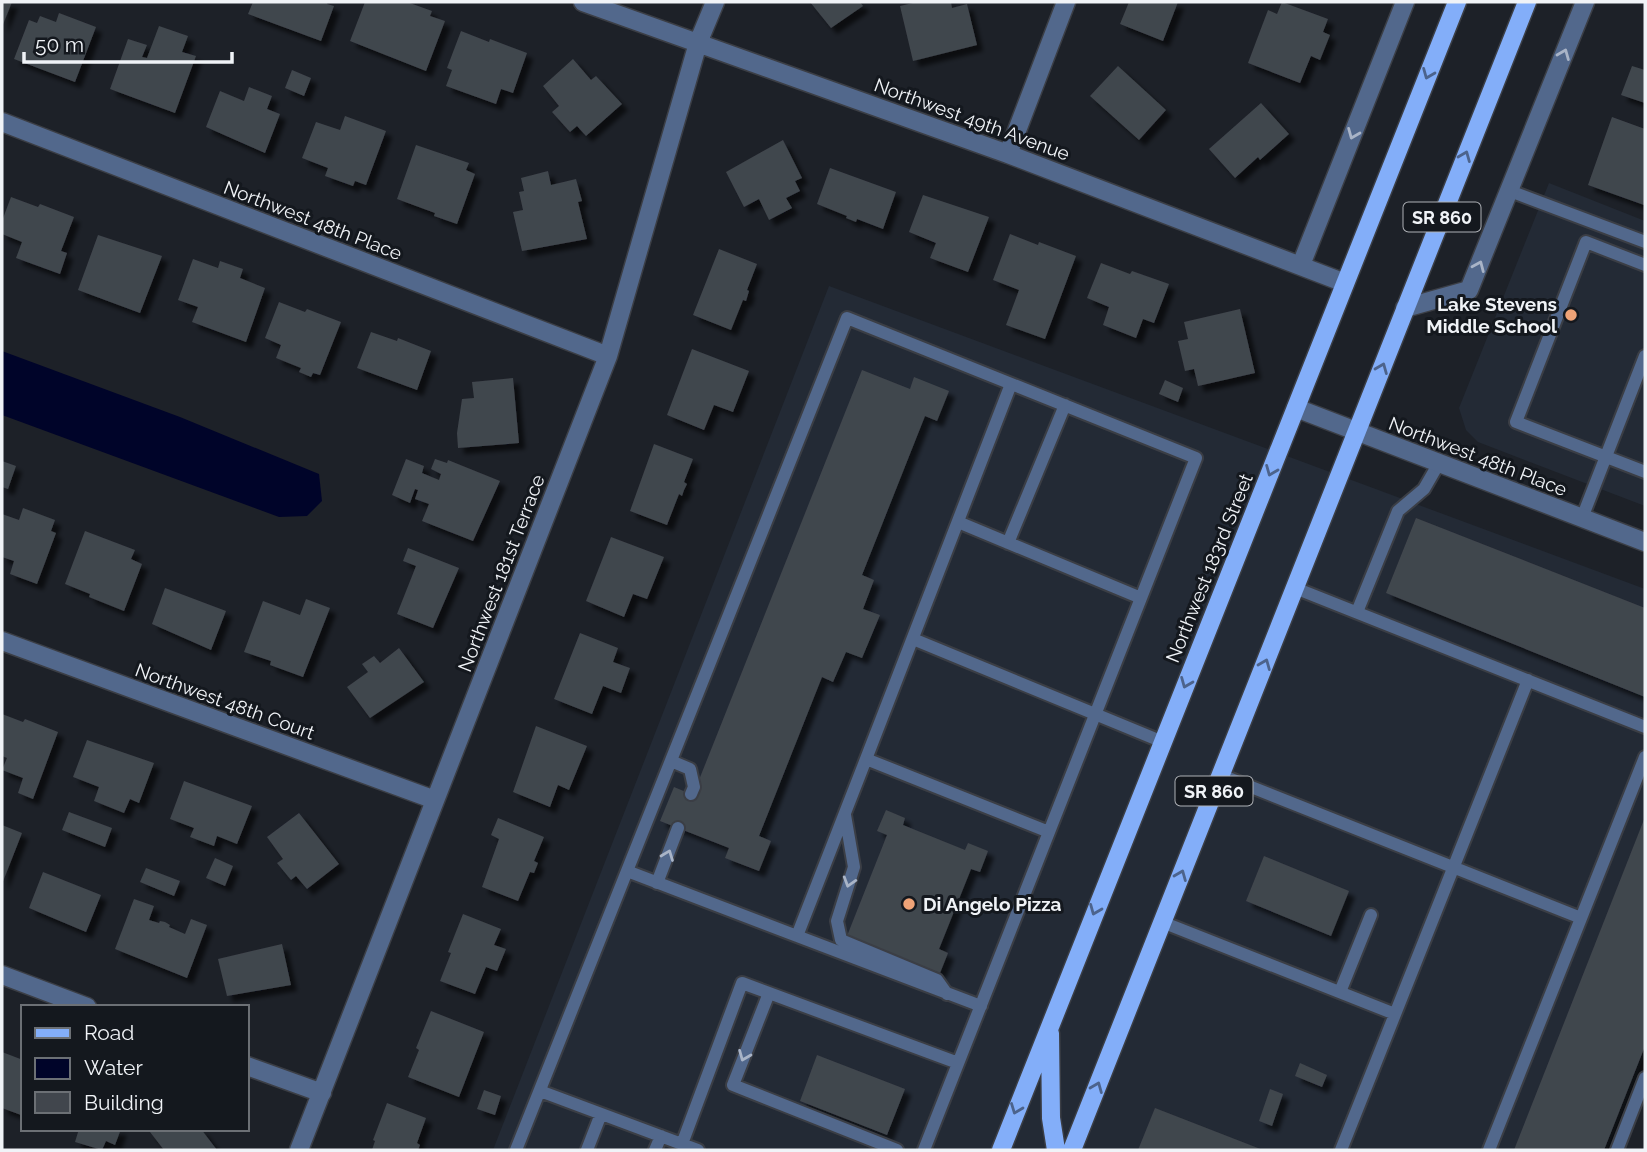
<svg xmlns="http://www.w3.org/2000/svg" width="1647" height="1152" viewBox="0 0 1647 1152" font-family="Raleway,sans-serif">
  <defs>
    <filter id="shadow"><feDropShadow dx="6" dy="6" stdDeviation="2" flood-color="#0009"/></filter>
  </defs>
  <rect width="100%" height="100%" fill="#1d2128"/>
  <!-- built -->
  <path fill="#232a35" d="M1549 183 1645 221V506L1478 442 1466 430 1459 408Z
    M829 286 1645 589V1055L1607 1150H493Z"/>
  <!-- water -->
  <path fill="#000429" d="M2 351 180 417 319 474 322 501 307 516 279 517 2 415Z"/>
  <!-- building -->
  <path fill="#41464d" filter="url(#shadow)" d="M2 2H12L2 27Z
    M253 2H328L327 4 334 6 321 41 248 14Z
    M365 2H407L432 11 430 16 445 21 426 71 350 41Z
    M810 2H860L863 6 831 28Z
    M917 2H951L952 8 967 4 977 45 913 61 900 6Z
    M1129 2H1178L1163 41 1120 24Z
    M1282 2 1328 19 1323 32 1330 35 1320 60 1311 56 1300 83 1248 63 1268 10 1277 14Z
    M59 13 96 27 75 82 14 59 29 20 37 23 40 16 56 22Z
    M159 26 188 36 182 52 196 56 175 113 110 89 128 39 147 45 142 57 147 58Z
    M461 31 489 42 490 39 527 53 513 93 501 89 496 104 446 86 452 70 447 68Z
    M573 59 591 80 596 76 622 104 586 136 577 126 570 132 552 112 559 106 543 86Z
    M1118 66 1166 110 1139 140 1090 96Z
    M1632 66 1645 70V103L1621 95Z
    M292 70 311 78 304 96 285 88Z
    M249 87 272 96 267 109 280 114 265 153 206 127 220 91 244 101Z
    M1261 103 1289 134 1260 160 1258 157 1235 178 1209 149Z
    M345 116 386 131 366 185 355 181 353 186 325 176 328 168 302 158 316 122 340 130Z
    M1612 117 1645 129 1644 205 1588 185Z
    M783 140 802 178 795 181 800 191 786 198 792 208 769 220 759 199 744 207 726 172Z
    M416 145 469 163 466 170 475 174 457 224 434 216 435 213 397 199Z
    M830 168 896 192 883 229 857 219 856 222 846 218 847 216 817 204Z
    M548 171 551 185 576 179 582 201 578 202 587 239 522 251 513 212 523 210 519 192 524 191 521 178Z
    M923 195 989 217 968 272 930 258 936 243 909 232Z
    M11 197 38 207 40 204 74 217 61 251 67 253 60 274 16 258 22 242 2 234V221Z
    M1010 234 1038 245 1039 242 1076 256 1045 339 1006 325 1019 290 993 280Z
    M98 235 162 256 140 313 78 290Z
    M719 249 757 264 747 290 749 291 746 301 743 300 731 330 693 315Z
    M193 259 218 268 220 261 243 269 240 278 265 288 246 342 192 322 198 307 178 300Z
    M1101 263 1130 274 1132 271 1169 284 1154 323 1143 319 1136 338 1103 325 1109 307 1087 298Z
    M279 302 305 312 307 309 341 322 320 375 313 373 311 377 299 372 301 368 276 358 281 345 265 338Z
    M1240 309 1255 373 1198 386 1194 369 1185 371 1178 341 1188 339 1184 322Z
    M371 332 397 341 398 338 431 351 417 390 357 368Z
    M692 349 749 371 733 412 714 405 704 430 667 415Z
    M862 370 910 389 914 377 949 391 937 421 925 416 862 575 874 580 863 609 880 615 862 658 846 652 833 682 822 677 759 836 771 841 759 871 725 858 729 848 660 821 674 787 693 795Z
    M513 378 519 443 458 448 457 433 462 399 474 398 472 382Z
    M1165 380 1183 388 1178 402 1159 394Z
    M654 444 693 459 684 482 687 484 684 490 682 496 679 494 667 525 630 511Z
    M406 459 424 466 422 473 439 480 441 474 431 469 435 459 447 463 448 460 500 481 473 541 422 521 429 504 415 499 418 490 415 489 410 503 392 495Z
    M2 461 16 466 8 489 2 487Z
    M23 508 55 520 51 531 56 533 37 584 10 574 14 561 2 557V514L19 520Z
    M1416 518 1645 608V697L1386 593Z
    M85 531 135 550 131 559 142 564 124 611 89 597 90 594 65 584Z
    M611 537 664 557 647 599 633 594 624 617 586 601Z
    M408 548 459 568 433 628 397 614 416 566 403 561Z
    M165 588 226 611 211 650 152 624Z
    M306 599 330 608 303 677 270 665 271 661 244 652 263 601 300 615Z
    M580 633 618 648 613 662 630 668 621 693 603 686 592 714 554 699Z
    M399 648 424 682 370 718 347 687 368 672 362 664 374 656 380 663Z
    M2 714 23 722 25 719 58 732 33 799 18 793 23 778 2 770 7 758 2 756Z
    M536 726 587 746 569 790 558 785 550 807 513 792Z
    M87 740 154 763 139 803 130 799 124 813 94 801 99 787 73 777Z
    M184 781 252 806 237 844 217 836 214 846 190 837 194 828 170 819Z
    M886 810 905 818 903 825 965 850 968 843 988 851 980 872 971 869 939 949 948 953 940 973 847 936 887 835 877 831Z
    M69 812 112 828 105 847 62 830Z
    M299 813 339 864 307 889 296 876 291 880 277 863 283 859 267 837Z
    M1645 817V1046L1604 1150H1514Z
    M498 818 544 837 534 861 538 863 534 873 530 872 518 901 482 887 499 839 491 835Z
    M2 825 22 833 2 884Z
    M1264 856 1349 891 1331 936 1246 901Z
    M215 858 233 866 225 886 206 878Z
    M146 868 180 881 174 896 140 882Z
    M43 872 101 895 86 932 29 908Z
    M134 899 154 906 149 920 159 923 160 921 165 922 170 925 169 927 185 934 191 919 207 925 187 978 115 949Z
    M463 914 501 929 494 945 506 949 497 971 486 967 475 994 440 981 451 953 448 952Z
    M282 944 291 985 227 996 218 959Z
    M431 1011 484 1032 459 1097 408 1077 419 1050 416 1048Z
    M2 1052 23 1060V1109L21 1115 2 1108Z
    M817 1055 905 1089 887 1135 800 1101Z
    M1300 1063 1327 1075 1322 1087 1295 1076Z
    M1270 1089 1283 1094 1272 1126 1259 1121Z
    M484 1090 501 1096 495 1115 477 1109Z
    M387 1103 426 1118 417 1143 420 1145 418 1150H372L375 1141 373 1140Z
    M1155 1108 1263 1150H1138Z
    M79 1129H121L115 1145 106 1141 102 1150 75 1142Z
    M154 1129H197L198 1131 201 1129 217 1150H164L150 1132Z"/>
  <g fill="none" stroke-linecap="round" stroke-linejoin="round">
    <!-- lane casing -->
    <g stroke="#3b3e45" stroke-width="16">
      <path id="lane" d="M1510 191 1645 242
        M1645 265 1586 242 1516 422 1645 472
        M1582 518 1645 356
        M958 522 1141 598
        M1008 543 1065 405
        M1295 588 1645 727
        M1357 612 1398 511 1424 489 1439 463
        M913 639 1163 742
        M866 759 1011 384
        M671 761 690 769 694 787 691 794
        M1221 775 1581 918
        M845 815 854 867 837 921 841 940 937 980 947 994
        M627 871 797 936 866 759 1049 832
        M657 883 678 828
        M1162 922 1395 1014
        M797 936 981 1006
        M1340 992 1371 915
        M769 993 733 1085 897 1150
        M540 1091 698 1150
        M682 1144 742 983 958 1063
        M516 1150 847 318 1196 458 924 1150
        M587 1150 601 1114
        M655 1150 661 1136
        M1341 1150 1528 680
        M1489 1150 1645 757
        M1617 1150 1645 1078"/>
    </g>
    <!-- street casing -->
    <g stroke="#3b3e45" stroke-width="21">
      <path id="street" d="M583 2 1008 154 1345 283
        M2 122 608 356
        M1008 154 1066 2
        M1301 265 1405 2
        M1405 308 1469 290 1585 2
        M1296 408 1645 542
        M2 641 435 800
        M2 975 87 1007
        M247 1066 322 1093
        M299 1150 608 356 698 43 715 2"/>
    </g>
    <!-- primary casing -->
    <g stroke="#3b3e45" stroke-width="21">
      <path id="primary" d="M1050 1033 1051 1118 1056 1150
        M1001 1150 1457 2
        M1072 1150 1527 2"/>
    </g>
    <!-- lane -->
    <use href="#lane" stroke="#52688c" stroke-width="12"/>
    <!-- street -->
    <use href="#street" stroke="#52688c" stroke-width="18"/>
    <!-- primary -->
    <use href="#primary" stroke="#83aef9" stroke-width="18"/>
  </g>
  <!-- one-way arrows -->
  <defs><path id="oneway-chevron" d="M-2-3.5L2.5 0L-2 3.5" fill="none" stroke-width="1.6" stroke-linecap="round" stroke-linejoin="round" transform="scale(1.75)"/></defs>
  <g stroke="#a9b4c7">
    <use href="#oneway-chevron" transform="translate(1564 54) rotate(-68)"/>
    <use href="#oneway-chevron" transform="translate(1353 134) rotate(112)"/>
    <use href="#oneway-chevron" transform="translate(1479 266) rotate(-67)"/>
    <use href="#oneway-chevron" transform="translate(668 855) rotate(-69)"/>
    <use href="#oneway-chevron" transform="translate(849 882) rotate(107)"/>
    <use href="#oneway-chevron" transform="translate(744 1056) rotate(112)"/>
  </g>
  <g stroke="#4c638c">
    <use href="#oneway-chevron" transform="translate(1428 74) rotate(112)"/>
    <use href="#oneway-chevron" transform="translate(1465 156) rotate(-68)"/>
    <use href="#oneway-chevron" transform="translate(1382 368) rotate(-68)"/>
    <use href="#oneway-chevron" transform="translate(1271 471) rotate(112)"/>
    <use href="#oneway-chevron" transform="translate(1265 664) rotate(-68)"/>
    <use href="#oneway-chevron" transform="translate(1186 683) rotate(112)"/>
    <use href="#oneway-chevron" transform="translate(1181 875) rotate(-68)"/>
    <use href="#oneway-chevron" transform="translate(1095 910) rotate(112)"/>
    <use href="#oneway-chevron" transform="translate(1097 1087) rotate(-68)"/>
    <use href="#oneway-chevron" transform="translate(1016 1109) rotate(111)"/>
  </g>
  <!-- markers -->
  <g fill="#efa377" stroke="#14181e" stroke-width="2.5">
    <circle cx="1571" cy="315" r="7"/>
    <circle cx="909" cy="904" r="7"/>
  </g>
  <g text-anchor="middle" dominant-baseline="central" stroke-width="6" stroke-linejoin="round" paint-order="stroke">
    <!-- shield labels -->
    <g fill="#14181e" stroke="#aeb1b6" stroke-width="2">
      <rect x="1403.5" y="202.5" width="77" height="29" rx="5"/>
      <rect x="1175.5" y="776.5" width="77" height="29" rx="5"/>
    </g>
    <g font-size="18" font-weight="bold" fill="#f0f3f7">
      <text x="1442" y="217">SR 860</text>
      <text x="1214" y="791">SR 860</text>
    </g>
    <!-- street labels -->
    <g font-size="19" fill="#f0f3f7" stroke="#14181e">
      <text transform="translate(972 119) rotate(20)">Northwest 49th Avenue</text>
      <text transform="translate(313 220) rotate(21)">Northwest 48th Place</text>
      <text transform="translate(1478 456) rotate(21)">Northwest 48th Place</text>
      <text transform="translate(1209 568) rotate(-68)">Northwest 183rd Street</text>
      <text transform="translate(501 573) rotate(-69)">Northwest 181st Terrace</text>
      <text transform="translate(225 701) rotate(20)">Northwest 48th Court</text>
    </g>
    <!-- poi labels -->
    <g font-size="19" font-weight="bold" fill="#f0f3f7" stroke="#14181e" text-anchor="end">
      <text x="1557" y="304">Lake Stevens<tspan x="1557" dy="22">Middle School</tspan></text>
      <text x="923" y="904" text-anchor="start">Di Angelo Pizza</text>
    </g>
  </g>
  <!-- border -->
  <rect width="1647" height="1152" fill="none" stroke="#f0f3f7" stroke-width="7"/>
  <!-- legend -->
  <rect x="21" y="1005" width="228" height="126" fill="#14181e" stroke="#6c7075" stroke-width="2"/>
  <rect x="35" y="1028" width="35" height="10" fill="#83aef9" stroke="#6c7075" stroke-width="2"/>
  <text x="84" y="1040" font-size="21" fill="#f0f3f7">Road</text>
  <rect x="35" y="1058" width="35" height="21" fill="#000429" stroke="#6c7075" stroke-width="2"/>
  <text x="84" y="1075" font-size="21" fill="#f0f3f7">Water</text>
  <rect x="35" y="1092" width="35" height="21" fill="#41464d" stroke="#6c7075" stroke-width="2"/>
  <text x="84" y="1110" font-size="21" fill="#f0f3f7">Building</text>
  <!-- scale -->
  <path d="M24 52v10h208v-10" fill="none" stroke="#f0f3f7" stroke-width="3.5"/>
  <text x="35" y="52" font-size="21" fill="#f0f3f7" stroke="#14181e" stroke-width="5" paint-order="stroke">50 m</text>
</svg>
